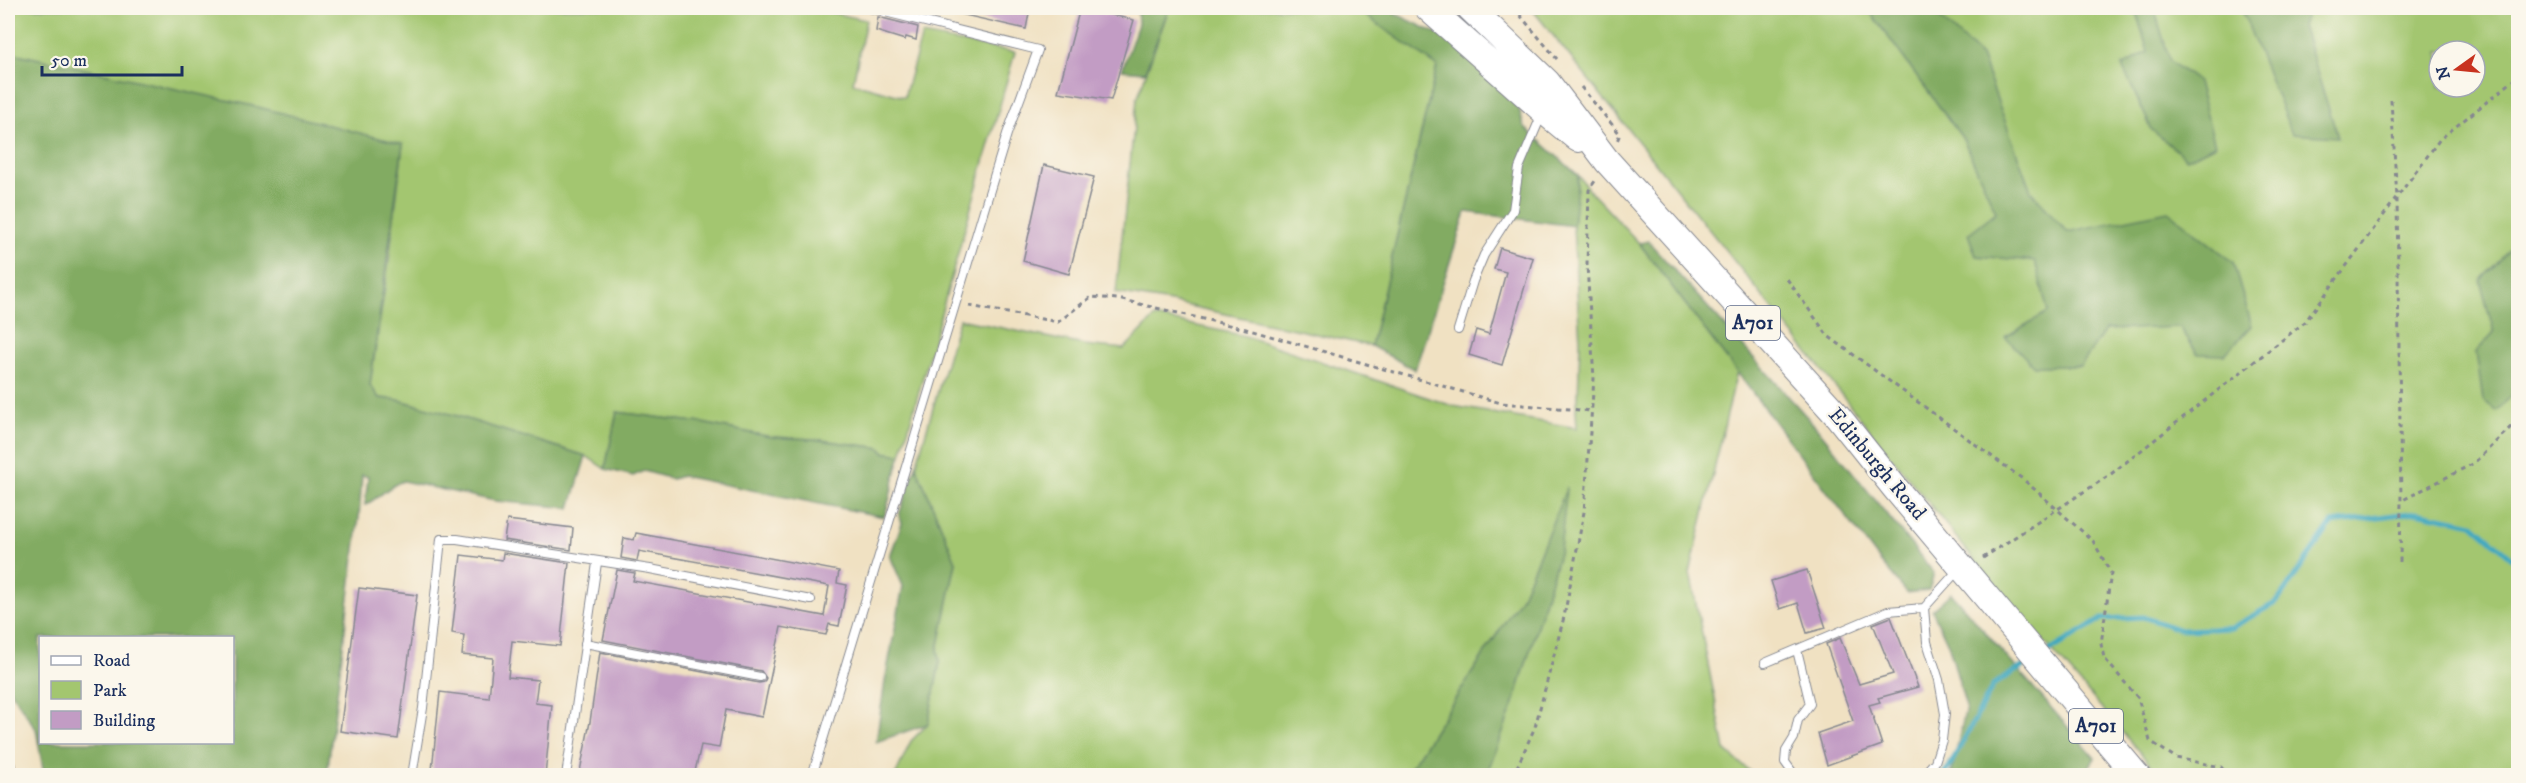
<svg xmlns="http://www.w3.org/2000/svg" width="2526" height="783" viewBox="0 0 2526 783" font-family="'IM FELL DW Pica',serif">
  <rect width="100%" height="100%" fill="#fbf7ec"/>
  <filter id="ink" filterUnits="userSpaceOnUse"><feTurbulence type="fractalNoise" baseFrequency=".0167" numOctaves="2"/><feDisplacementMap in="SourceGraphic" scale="12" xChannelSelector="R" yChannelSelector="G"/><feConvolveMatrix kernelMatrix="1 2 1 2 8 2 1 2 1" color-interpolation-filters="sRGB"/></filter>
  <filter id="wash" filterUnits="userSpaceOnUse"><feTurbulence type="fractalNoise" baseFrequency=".008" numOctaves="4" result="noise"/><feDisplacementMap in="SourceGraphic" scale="24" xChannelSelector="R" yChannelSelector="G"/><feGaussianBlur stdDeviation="1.35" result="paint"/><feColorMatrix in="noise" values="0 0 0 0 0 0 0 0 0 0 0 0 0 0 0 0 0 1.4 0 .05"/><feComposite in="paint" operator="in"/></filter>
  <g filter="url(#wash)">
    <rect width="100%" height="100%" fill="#f0e1c2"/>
    <!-- green -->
    <path fill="#a3c66f" stroke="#5f7a66" stroke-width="1.5" fill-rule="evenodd" d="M8 8H825L824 11 866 20 853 83 904 97 922 35 1015 52 901 455 883 452 881 448 813 439 771 437 702 423 617 412 605 469 586 456 454 415 399 400 379 398 370 385 389 260 403 144 8 52Z
      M1169 8H1355L1437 66 1371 346 1171 302 1116 293 1137 99Z
      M1531 8H2518V775H2159L1976 562ZM2439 51H2475V87H2439Z
      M1578 175 1589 190 1639 243 1737 372 1690 573 1725 750 1754 775H1486L1514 703 1560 550 1566 490 1523 594 1406 775 895 776 911 741 928 724 940 662 938 650 956 562 916 466 959 319 1084 345 1124 349 1155 317 1245 336 1453 406 1577 428 1576 409 1578 398 1580 341 1573 226Z"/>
    <!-- forest -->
    <path fill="#82ab62" stroke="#4e6d60" stroke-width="1.5" fill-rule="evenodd" d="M1137 8H1169L1145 72 1122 70 1138 24Z
      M1355 8H1391L1396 14 1446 38 1516 98 1524 127 1578 175 1573 226 1466 212 1415 370 1371 346 1437 66Z
      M1867 8H1929L1981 56 2031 191 2067 232 2168 211 2233 262 2252 326 2224 355 2198 354 2180 327 2105 330 2081 366H2034L2005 337 2048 312 2035 261 1976 256 1968 234 1996 212 1963 139Z
      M2135 8H2154L2170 61 2198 82 2215 145 2187 159 2152 130 2122 66 2148 52Z
      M2241 8H2309L2302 26 2338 137 2292 134Z
      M8 52 258 107 403 144 370 385 379 398 399 400 454 415 586 456 570 508 495 501 403 481C388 486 379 498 365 505L368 477 362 475 359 517 327 775H44L36 729 8 687ZM40 638H232V742H40Z
      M2518 240V389L2497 411 2483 400 2476 352 2494 332 2480 281Z
      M1648 241 1817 428 1934 573 1929 590 1907 593 1880 561 1639 243Z
      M617 412 702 423 771 437 813 439 881 448 883 452 901 455C893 477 892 495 884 517L682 476 672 479 644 471 633 476 605 469Z
      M916 466 956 562 938 650 940 661 928 724 876 742 885 681 903 586 890 556 902 523 899 515Z
      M1567 487 1560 550 1514 703 1486 775H1406L1523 594Z
      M1951 593 2095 758 2084 775H1951L1966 707 1949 646 1932 610Z"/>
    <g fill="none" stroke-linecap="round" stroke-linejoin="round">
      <!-- stream -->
      <path stroke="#40a8c0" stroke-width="5" d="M2043 655 2102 619 2143 617 2181 630 2231 628 2277 602 2332 523 2417 512 2473 524 2518 563
        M1941 776 1947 771 1994 684 2032 661"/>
    </g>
    <g id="blocks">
      <!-- building -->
      <path fill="#c29cc4" d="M960 8H1030L1026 29 960 14Z
        M1080 8 1134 20 1111 100 1058 92Z
        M878 17 918 27 916 40 906 37 905 40 876 31Z
        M1044 165 1094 177 1069 274 1023 261Z
        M1500 248 1533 258 1502 365 1469 355 1476 330 1489 334 1506 272 1494 269Z
        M507 520 573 528 571 550 504 540Z
        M636 533 839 571 837 583 847 585 839 626 829 624 826 635 781 627 762 717 726 710 719 748 701 745 694 776H598L580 771 590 722 600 652 759 683 764 682 766 678 761 671 603 640 617 570 635 573 633 581 824 616 829 586 639 551 637 561 621 558 624 538 634 540Z
        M503 553 569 563 560 646 512 641 508 677 538 680 535 703 552 705 545 776H479L432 770 440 692 489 698 493 658 462 655 464 635 452 633 461 555 502 560Z
        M1807 570 1826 628 1807 633 1798 603 1780 609 1771 581Z
        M359 588 417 595 398 739 340 731Z
        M1891 617 1918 687 1878 698 1880 702 1869 705 1882 745 1827 765 1818 733 1853 721 1826 644 1840 638 1859 684 1893 674 1873 624Z"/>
    </g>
  </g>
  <g filter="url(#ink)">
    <use href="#blocks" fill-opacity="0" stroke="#868890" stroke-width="1.5"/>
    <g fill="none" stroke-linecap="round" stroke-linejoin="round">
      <!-- lane casing -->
      <g stroke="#868890" stroke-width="10">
        <path id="lane" d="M1458 330 1473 281 1484 255 1513 210 1519 168 1542 114
          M585 643 760 677
          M1765 663 1888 611 1924 608 1960 568
          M8 753 13 776
          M412 776 423 708 441 539H457L650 569 811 600
          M566 776 597 563
          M812 776 1007 134 1038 50 869 8
          M1795 776 1785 762 1786 751 1794 738 1798 720 1810 704 1797 650
          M1922 776 1935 762 1942 740 1945 714 1939 680 1927 642 1924 608"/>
      </g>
      <!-- primary casing -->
      <g stroke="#868890" stroke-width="28">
        <path id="primary" d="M1428 8 1544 111 1578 139
          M1470 8 1547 82 1607 161 1836 414 1895 488 2137 776"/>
      </g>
      <!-- path -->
      <path stroke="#868890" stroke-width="3" stroke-dasharray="4.5 4.5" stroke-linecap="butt" d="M1400 8 1406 12
        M1514 8 1557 59
        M1581 87 1620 134 1617 141
        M2391 100 2397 198 2401 501 2474 463 2518 420
        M1787 279 1828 336 2024 480 2093 541 2111 573 2101 644 2104 658 2138 698 2150 741 2176 758 2221 767 2228 776
        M969 306 1058 322 1091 297 1118 299 1246 329 1501 403 1592 411
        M1983 558 2111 474 2305 322 2440 139 2518 77
        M2400 562 2401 501
        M1513 776 1535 727 1564 617 1584 512 1594 379 1587 265 1589 190 1595 181"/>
      <!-- lane -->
      <use href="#lane" stroke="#fff" stroke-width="8"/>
      <!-- primary -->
      <use href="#primary" stroke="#fff" stroke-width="26"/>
    </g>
  </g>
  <g text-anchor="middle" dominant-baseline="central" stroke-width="5" stroke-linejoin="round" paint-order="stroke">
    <!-- shield labels -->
    <g fill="#fbf7ec" stroke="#5e6b89" stroke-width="1.5">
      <rect x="1726" y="306" width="54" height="34" rx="4.5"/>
      <rect x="2069" y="709" width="54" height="34" rx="4.5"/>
    </g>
    <g font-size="20" font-weight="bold" fill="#1b2f5e">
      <text x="1753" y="323">A701</text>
      <text x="2096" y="726">A701</text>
    </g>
    <!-- street labels -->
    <g font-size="21" fill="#1b2f5e" stroke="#fbf7ec">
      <text transform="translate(1877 464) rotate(50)">Edinburgh Road</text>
    </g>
  </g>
  <!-- margin -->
  <rect width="2526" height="783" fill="none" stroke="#fbf7ec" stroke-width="30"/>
  <!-- legend -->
  <rect x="39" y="636" width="195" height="108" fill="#fbf7ec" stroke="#a1a7b3" stroke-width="1.5"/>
  <rect x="51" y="656" width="30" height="9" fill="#ffffff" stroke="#a1a7b3" stroke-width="1.5"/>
  <text x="93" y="666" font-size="18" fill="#1b2f5e">Road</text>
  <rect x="51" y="681" width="30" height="18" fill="#a3c66f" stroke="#a1a7b3" stroke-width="1.5"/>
  <text x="93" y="696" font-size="18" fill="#1b2f5e">Park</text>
  <rect x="51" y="711" width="30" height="18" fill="#c29cc4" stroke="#a1a7b3" stroke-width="1.5"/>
  <text x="93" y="726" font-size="18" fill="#1b2f5e">Building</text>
  <!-- north arrow -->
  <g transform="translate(2457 69) rotate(255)"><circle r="28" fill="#fbf7ec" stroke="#a1a7b3" stroke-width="1.5"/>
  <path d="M0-4.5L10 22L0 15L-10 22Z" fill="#c8321e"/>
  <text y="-9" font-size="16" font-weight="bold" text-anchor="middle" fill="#1b2f5e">N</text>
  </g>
  <!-- scale -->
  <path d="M42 66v9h140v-9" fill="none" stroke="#1b2f5e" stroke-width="3"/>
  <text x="51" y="66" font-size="18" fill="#1b2f5e" stroke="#fbf7ec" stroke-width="4.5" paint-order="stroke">50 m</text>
</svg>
